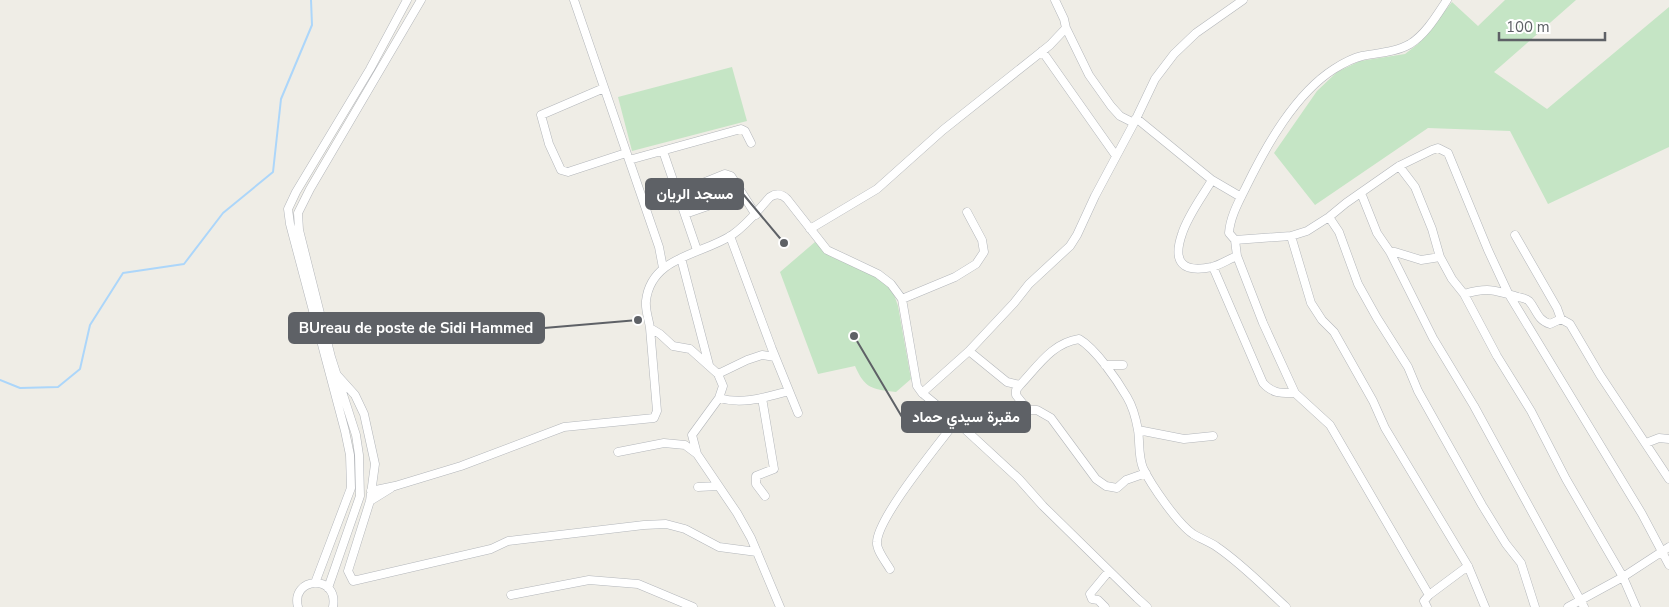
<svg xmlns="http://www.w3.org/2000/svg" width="1669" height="607" viewBox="0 0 1669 607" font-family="'Nunito Sans',Vazirmatn,sans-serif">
  <rect width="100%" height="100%" fill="#efede6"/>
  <!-- green -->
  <path fill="#c5e5c5" d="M1505 0H1576L1494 72 1547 109 1669 7V147L1548 204 1510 131 1428 128 1315 205 1274 153 1317 91 1337 72 1360 61 1405 54 1418 44 1452 2 1478 26Z
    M732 67 747 121 632 151 618 97Z
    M815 242 832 257 873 274 892 289 898 306 911 379 896 392C872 389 865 389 855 366L818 374 780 272Z"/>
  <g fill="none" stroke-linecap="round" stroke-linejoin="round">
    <!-- stream -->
    <path stroke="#acd6fa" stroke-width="2" d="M0 380 20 388 58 387 80 369 90 325 123 273 184 264 223 213 273 172 281 99 312 25 311 0"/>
    <!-- street casing -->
    <g stroke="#b3b6ba" stroke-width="9">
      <path id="street" d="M574 0 659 247 663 268
        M1066 28 1089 75 1111 106 1120 116 1134 123
        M1042 51 1116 156
        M604 88 541 115 549 144 561 170 568 172 626 153
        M1136 118 1212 180 1241 197
        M663 151 697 250
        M629 160 741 129 745 131 751 143
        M1399 166 1415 187 1432 229 1440 257 1452 279 1464 294 1497 356 1531 411 1566 479 1623 577 1636 607
        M1212 180C1202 197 1188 215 1182 234 1172 263 1183 273 1212 267 1220 265 1229 259 1237 256
        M678 193 725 174 731 176 756 215
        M1361 193 1377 233 1390 252 1433 338 1474 406 1584 607
        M685 214 708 206
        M1329 217 1339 232 1358 284 1377 318 1408 367 1418 391 1482 505 1506 544 1521 563 1535 607
        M810 229 877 189 943 130 1050 45 1066 28 1064 19 1055 0
        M1515 235 1557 308 1561 319
        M730 236 772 349 798 413
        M1291 236 1311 303 1322 320 1334 332 1373 401 1385 428 1468 566 1485 607
        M1235 240 1291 236 1307 231 1329 217 1346 203 1399 166 1432 150 1438 148 1448 153 1488 250 1508 293 1642 514 1669 565
        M1390 252H1395L1421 260 1440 257
        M681 258 709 365
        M1213 267 1263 383C1273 394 1281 393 1295 393
        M1464 294C1488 287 1495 290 1518 297 1522 298 1526 298 1529 301 1537 310 1537 320 1550 324L1561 319 1570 324 1600 375 1669 479
        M902 299 955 277 976 264 984 252 982 240 967 212
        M969 351 1007 382 1020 385C1038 366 1052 343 1079 339 1096 349 1117 380 1127 397 1133 407 1136 419 1138 430 1140 442 1138 456 1143 468 1151 485 1178 524 1193 534 1201 539 1210 542 1217 547 1242 564 1264 587 1286 607
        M1105 365H1123
        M718 374 747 360 762 355 775 357
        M337 375 355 395 364 414 375 464 370 501 348 571 353 581 491 549 508 541 644 525 666 524 685 529 719 547 757 552
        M1020 385 1016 390V395L1028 410
        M922 393 969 351 1014 303 1029 284 1070 246 1077 235 1095 196 1134 123 1155 79 1174 54 1196 33 1243 0
        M719 398C743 405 766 397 789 391
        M762 398 774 469 756 476V484L765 496
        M1138 430 1184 439 1213 436
        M1646 443 1659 438 1669 439
        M618 452 664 443 685 445 697 454
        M698 487 718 486
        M371 491 395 486 461 466 564 427 654 418 657 411 650 328
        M370 501 391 488
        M890 569C886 562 876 550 877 542 878 517 938 445 956 421L1001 419 1028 410H1037L1051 418 1096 479 1106 486 1117 488 1126 480 1146 473
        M315 583 351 488 350 455 345 431 290 224 288 209 296 192 370 69 407 0
        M328 588 360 496 359 455 356 435 331 357 299 230 298 213 310 189 421 0
        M511 595 589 580 638 584 693 607
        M1429 595 1330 425 1295 393 1263 323 1237 256 1235 240 1229 233C1230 217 1239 201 1246 187 1266 146 1295 94 1334 69 1342 64 1353 58 1362 56 1378 53 1396 52 1410 44 1426 34 1437 15 1447 0
        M298 607C290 577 339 573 333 607
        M780 607 751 538 737 513 697 454 692 435 719 398 723 386 718 374 690 349 673 346 660 334 650 328C649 320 645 310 646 301 651 256 702 255 732 235 748 224 757 211 770 197 776 193 782 194 787 199L827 250 878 274 891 284 902 299 917 386 922 393 956 421 1019 479 1043 506 1137 598 1147 607
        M1105 607 1098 600 1092 599 1090 594 1109 571
        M1427 607 1424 601 1429 595 1468 566
        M1568 607 1623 577 1669 547"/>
    </g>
    <!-- street -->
    <use href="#street" stroke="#fff" stroke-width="8"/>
  </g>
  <!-- callouts -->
  <path fill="none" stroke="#5e6166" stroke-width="2" d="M784 243L743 194M638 320L544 328M854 336L902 417"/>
  <g fill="#5e6166" stroke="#fff" stroke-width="2">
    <circle cx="784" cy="243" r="5"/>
    <circle cx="638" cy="320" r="5"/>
    <circle cx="854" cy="336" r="5"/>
  </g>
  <g fill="#5e6166" stroke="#5e6166" stroke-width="2">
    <rect x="646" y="179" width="97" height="30" rx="5"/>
    <rect x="289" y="313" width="255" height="30" rx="5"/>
    <rect x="902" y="402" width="128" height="30" rx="5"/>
  </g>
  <g font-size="15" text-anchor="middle" font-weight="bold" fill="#fff">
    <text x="695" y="199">مسجد الريان</text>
    <text x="416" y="333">BUreau de poste de Sidi Hammed</text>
    <text x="966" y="422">مقبرة سيدي حماد</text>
  </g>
  <!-- scale -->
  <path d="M1499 32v8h106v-8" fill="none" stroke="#5e6166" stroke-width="2.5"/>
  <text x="1506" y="32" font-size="15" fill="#5e6166" stroke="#ffffff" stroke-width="4" paint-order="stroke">100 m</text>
</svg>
